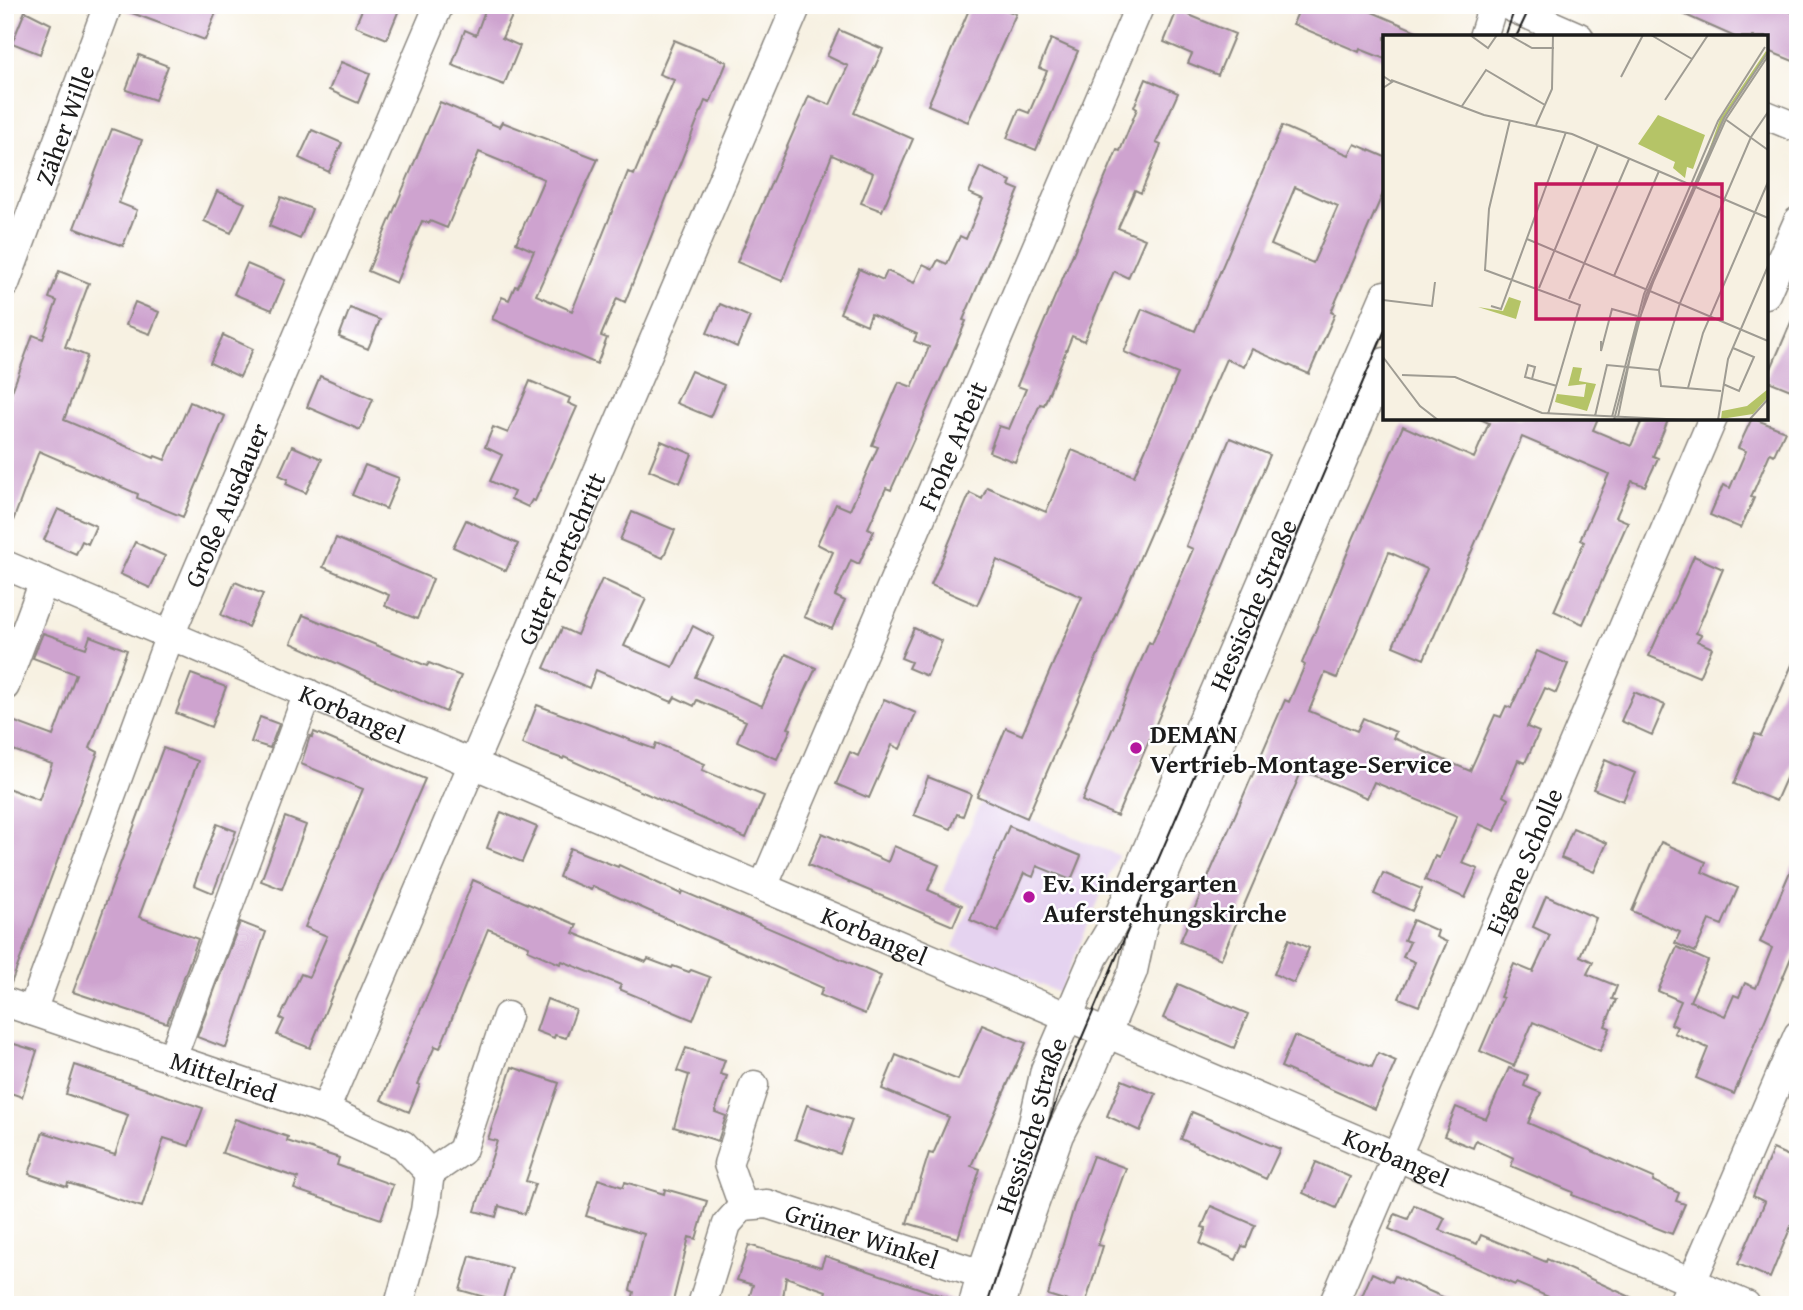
<svg xmlns="http://www.w3.org/2000/svg" width="1803" height="1310" viewBox="0 0 1803 1310" font-family="'Gentium Book Plus',serif">
  <rect width="100%" height="100%" fill="#fff"/>
  <filter id="ink" filterUnits="userSpaceOnUse"><feTurbulence type="fractalNoise" baseFrequency=".0143" numOctaves="2"/><feDisplacementMap in="SourceGraphic" scale="14" xChannelSelector="R" yChannelSelector="G"/><feConvolveMatrix kernelMatrix="1 2 1 2 8 2 1 2 1" color-interpolation-filters="sRGB"/></filter>
  <filter id="wash" filterUnits="userSpaceOnUse"><feTurbulence type="fractalNoise" baseFrequency=".00686" numOctaves="4" result="noise"/><feDisplacementMap in="SourceGraphic" scale="28" xChannelSelector="R" yChannelSelector="G"/><feGaussianBlur stdDeviation="1.57" result="paint"/><feColorMatrix in="noise" values="0 0 0 0 0 0 0 0 0 0 0 0 0 0 0 0 0 1.4 0 .05"/><feComposite in="paint" operator="in"/></filter>
  <g filter="url(#wash)">
    <rect width="100%" height="100%" fill="#f7f1e2"/>
    <!-- built -->
    <path fill="#e5d3f0" d="M982 799 1118 855 1059 993 953 947 971 904 943 891Z"/>
    <g id="blocks">
      <!-- building -->
      <path fill="#cea3cf" fill-rule="evenodd" d="M124 5H204L217 10 205 40 124 10Z
        M364 5H401L387 39 355 26Z
        M487 5H517L502 38 520 46 504 85 452 65 465 30 476 35Z
        M971 5H995L1016 14 968 122 928 105Z
        M1301 5H1356L1430 37H1385V59L1360 49 1359 52 1293 24Z
        M1663 5H1775L1798 15V63L1766 50V37H1735Z
        M1177 10 1235 34 1218 75 1188 63 1192 54 1164 42Z
        M25 11 51 24 40 54 12 43Z
        M839 30 883 49 854 113 913 139 882 211 861 203 873 173 832 155 782 281 737 262 809 96 830 105 848 66 827 56Z
        M1051 39 1078 51 1036 150 1007 138 1019 109 1029 113 1047 71 1039 68Z
        M674 40 727 62 710 103 705 101 625 302 617 298 601 336 607 338 597 364 492 319 502 297 509 300 515 286 518 287 534 251 516 243 544 179 479 152 447 228 430 221 429 223 422 221 396 283 368 271 440 102 499 127 502 122 598 159 536 295 572 311 628 172 634 175 674 80 659 74Z
        M139 55 168 66 155 100 126 90Z
        M341 62 370 74 358 103 329 90Z
        M1146 79 1178 93 1156 143 1161 145 1141 193 1135 190 1118 228 1145 239 1128 278 1114 271 1084 341 1072 336 1044 405 1040 404 1015 462 989 452 999 426 1009 429 1026 389 1017 386 1117 150 1120 151 1137 109 1134 107Z
        M1282 126 1349 155 1355 144 1385 157V189L1331 312 1335 314 1309 374 1252 349 1244 367 1226 359 1027 818 977 796 1006 728 1022 735 1082 597 997 560 977 605 931 585 970 493 982 499 987 487 1046 512 1072 450 1134 476 1178 374 1124 352 1142 309 1195 331ZM1295 187 1338 206 1313 263 1271 245Z
        M112 129 142 140 119 203 137 210 123 246 74 228Z
        M312 130 342 143 329 172 299 158Z
        M980 167 1011 181 1009 186 1019 190 963 320 966 321 951 356 891 490 886 488 868 528 874 531 859 564 851 560 835 596 845 601 832 629 804 617 833 552 817 544 836 504 850 510 878 447 872 445 899 382 912 387 929 347 914 341 917 334 871 314 867 325 840 313 859 269 883 280 887 271 914 283 923 264 933 269 938 260 947 264 960 236 966 239 983 199 969 193Z
        M217 191 245 203 231 233 204 221Z
        M281 197 312 209 300 239 269 226Z
        M247 264 285 280 272 310 234 294Z
        M59 271 89 283 65 347 87 356 64 420 154 458 155 456 165 460 190 402 225 416 183 517 137 498 138 494 39 451 7 537H5V410L33 335 43 339 57 301 49 298Z
        M135 302 159 312 150 334 126 325Z
        M720 304 750 317 737 347 707 333Z
        M1798 306V393L1766 380Z
        M350 308 380 320 368 349 339 337Z
        M223 335 253 349 240 377 210 363Z
        M691 371 724 385 710 417 676 403Z
        M320 376 373 399 360 430 307 407Z
        M530 381 570 398 568 403 577 407 535 501 532 500 528 507 511 499 514 492 490 481 502 455 485 447 493 427 508 433Z
        M1478 418H1598L1593 430 1631 446 1643 418H1669L1653 456 1658 458 1645 486 1632 481 1616 517 1628 522 1583 624 1554 611 1584 542 1580 540 1609 474 1522 437 1424 659 1393 646 1427 569 1389 552 1337 678 1325 673 1309 711 1357 731 1363 718 1396 732 1393 738 1470 771 1495 715 1501 717 1506 706 1511 708 1537 651 1568 664 1556 693 1545 688 1527 727 1539 732 1525 763 1518 760 1503 796 1508 799 1495 831 1479 824 1462 863 1478 869 1465 898 1425 880 1435 856 1439 858 1457 816 1374 782 1367 798 1302 770 1221 959 1180 942 1285 700 1289 702 1305 665 1302 663 1354 537 1403 426 1474 458 1489 423Z
        M1752 418 1785 431 1774 455 1770 453 1751 497 1754 498 1741 528 1710 515 1723 485 1730 488 1746 451 1738 448Z
        M1230 438 1270 455 1117 816 1082 801 1135 675 1149 642 1152 644 1193 549 1186 546Z
        M661 441 692 454 680 483 649 470Z
        M292 446 322 459 306 493 286 484 288 479 279 475Z
        M365 465 399 478 386 509 352 495Z
        M58 509 96 526 88 544 82 541 76 554 44 540Z
        M632 512 675 530 663 558 620 540Z
        M466 520 518 544 506 571 453 547Z
        M336 538 433 579 417 619 385 606 389 595 323 567Z
        M135 542 165 556 150 588 120 574Z
        M1694 556 1723 569 1696 633 1701 635 1697 641 1712 648 1699 677 1649 656Z
        M602 579 646 599 624 646 673 667 693 626 714 637 695 677 762 706 786 654 816 668 788 728 791 729 777 759 737 741 746 721 697 700 694 706 675 697 672 702 596 670 589 688 544 668 562 628 577 635Z
        M235 582 263 594 248 627 221 615Z
        M303 615 427 666 429 663 461 676 446 712 291 643Z
        M914 628 942 641 927 676 908 668 911 662 901 658Z
        M43 633 86 648 90 636 127 650 90 748 98 752 80 801 10 986H5V787L39 800 52 764 5 747V733L10 720 53 736 76 674 33 658Z
        M1798 651V751L1776 801 1734 784 1755 734 1761 736Z
        M191 674 226 687 211 727 176 713Z
        M1634 692 1665 705 1652 735 1621 721Z
        M884 699 916 713 900 749 892 745 869 798 836 784 850 752 858 756Z
        M537 705 654 749 656 743 705 764 702 770 764 796 746 838 564 757 563 759 522 744Z
        M260 717 279 724 270 748 251 742Z
        M314 732 425 779 352 947 310 1048 277 1035 284 1020 280 1018 301 974 309 977 327 936 305 927 363 789 301 764 310 736 312 737Z
        M163 748 198 761 139 917 198 939 167 1023 73 992Z
        M1605 760 1635 773 1623 801 1593 789Z
        M928 777 971 794 963 816 957 814 951 829 914 815Z
        M501 812 537 827 522 862 487 848Z
        M285 817 306 825 282 889 261 881Z
        M217 824 236 831 213 893 194 885Z
        M1009 826 1081 856 1071 880 1037 866 1033 877 1024 873 998 932 970 920Z
        M1573 828 1607 843 1594 872 1561 858Z
        M822 833 888 862 894 846 939 865 928 890 962 905 953 926 808 865Z
        M1661 842 1706 862 1702 872 1738 888 1722 925 1709 920 1695 952 1675 943 1680 932 1632 911Z
        M570 848 618 867 619 865 681 894 682 891 881 976 865 1014 820 995 823 988 593 886 591 890 559 877Z
        M1798 853V941L1734 1094 1696 1078 1708 1048 1674 1033 1677 1027 1671 1024 1681 1001 1658 991 1677 947 1708 961 1690 1001 1725 1016 1734 995 1739 997 1745 983 1756 988 1772 948 1760 942Z
        M1383 873 1422 889 1412 911 1374 894Z
        M473 880 577 925 573 933 646 962 648 959 672 968 673 966 689 972 691 970 710 977 693 1020 619 989 621 985 562 961 560 964 528 950 529 946 488 929 440 1048 435 1046 418 1084 420 1085 409 1112 381 1100 437 973Z
        M1546 896 1596 918 1580 956 1593 962 1587 974 1617 986 1612 999 1616 1000 1605 1026 1610 1028 1600 1051 1533 1022 1514 1066 1480 1051 1503 998 1500 997 1514 964 1533 972 1550 935 1533 927Z
        M1413 920 1438 931 1436 937 1447 942 1419 1006 1399 998 1415 962 1403 957 1410 942 1404 940Z
        M240 922 266 932 226 1048 197 1037Z
        M1289 939 1309 948 1294 983 1274 974Z
        M1178 984 1248 1014 1234 1048 1163 1018Z
        M547 999 576 1010 566 1038 555 1035 554 1038 536 1031Z
        M982 1025 1026 1043 971 1166 980 1169 958 1238 907 1223 929 1153 933 1154 949 1117 882 1089 896 1055 958 1080Z
        M1294 1036 1372 1067 1378 1053 1396 1061 1375 1109 1281 1067Z
        M11 1043 37 1051 22 1097 5 1091V1060Z
        M686 1048 725 1060 720 1074 727 1076 715 1112 726 1116 718 1141 674 1127 689 1075 677 1071Z
        M75 1065 203 1108 189 1146 164 1138 142 1207 68 1183 67 1187 29 1174 43 1132 115 1155 128 1115 66 1094Z
        M512 1067 559 1083 526 1181 535 1184 525 1214 499 1206 496 1217 475 1211 497 1141 488 1139Z
        M1509 1068 1528 1075 1524 1086 1541 1093 1528 1123 1654 1178 1653 1181 1679 1193 1676 1201 1685 1204 1672 1234 1572 1195 1573 1192 1511 1166 1514 1158 1476 1140 1473 1148 1444 1136 1456 1107 1486 1119Z
        M1122 1080 1156 1094 1140 1131 1107 1116Z
        M807 1105 852 1120 840 1154 795 1139Z
        M1192 1112 1280 1149 1266 1179 1181 1139Z
        M235 1119 288 1137 287 1141 339 1158 337 1165 393 1185 381 1219 294 1189 298 1178 222 1153Z
        M1773 1149 1798 1160V1209L1770 1278 1738 1264 1765 1202 1753 1196Z
        M1093 1156 1126 1168 1098 1245 1103 1246 1085 1305H1080L1048 1295 1074 1207Z
        M1316 1162 1350 1177 1336 1208 1303 1193Z
        M598 1179 623 1187 625 1182 664 1194 665 1189 707 1201 696 1239 689 1237 672 1305H631L634 1292 630 1290 644 1234 586 1216Z
        M1414 1205 1445 1218 1439 1230 1477 1244 1481 1235 1546 1262 1547 1259 1648 1305H1567L1516 1283 1515 1285 1389 1229 1395 1214 1408 1219Z
        M1211 1206 1255 1225 1246 1247 1242 1246 1236 1260 1200 1244 1206 1228 1202 1227Z
        M749 1245 821 1267 825 1256 957 1301V1305H844L824 1298 826 1291 786 1277 782 1305H747L753 1285 737 1280Z
        M470 1256 512 1268 502 1302 460 1290Z
        M1372 1273 1392 1282 1395 1276 1461 1305H1358Z"/>
    </g>
  </g>
  <g filter="url(#ink)">
    <use href="#blocks" fill-opacity="0" stroke="#8a867f" stroke-width="2"/>
    <g fill="none" stroke-linecap="round" stroke-linejoin="round">
      <!-- minor casing -->
      <g stroke="#8a867f" stroke-width="31">
        <g id="minor">
          <path d="M1506 5 1579 37"/>
          <path d="M1483 37 1493 5"/>
          <path d="M1766 115 1798 128"/>
          <path id="s1" d="M5 284 108 5"/>
          <path d="M1766 294 1798 221"/>
          <path id="s2" d="M5 565 1746 1305"/>
          <path d="M5 686 44 581"/>
          <path id="s3" d="M763 887 1140 5"/>
          <path id="s4" d="M5 1002 325 1110 403 1145 430 1173"/>
          <path id="s5" d="M32 1011 170 635 439 5"/>
          <path d="M172 1058 308 693"/>
          <path id="s6" d="M325 1110 797 5"/>
          <path d="M430 1173 462 1151 507 1016"/>
          <path d="M743 1206 728 1164 754 1085"/>
          <path d="M399 1305 425 1211 430 1173"/>
          <path id="s7" d="M702 1305 727 1224 743 1206 767 1204 981 1274"/>
          <path id="s8" d="M973 1305 981 1274 1033 1123 1045 1070 1094 957 1119 915 1385 295"/>
          <path d="M1001 1305 1029 1219 1059 1135 1084 1087 1133 971 1143 924 1385 362"/>
          <path id="s9" d="M1333 1305 1713 418"/>
          <path d="M1682 1305 1798 1035"/>
        </g>
      </g>
      <!-- minor -->
      <use href="#minor" stroke="#fff" stroke-width="28"/>
      <!-- tram -->
      <path stroke="#1c1c1c" stroke-width="2" d="M1505 37 1516 5
        M1516 37 1531 5
        M987 1305 1037 1153 1068 1070 1385 330"/>
    </g>
  </g>
  <!-- markers -->
  <g fill="#b5179e" stroke="#fff" stroke-width="2.5">
    <circle cx="1136" cy="748" r="7"/>
    <circle cx="1029" cy="897" r="7"/>
  </g>
  <g text-anchor="middle" dominant-baseline="central" stroke-width="5" stroke-linejoin="round" paint-order="stroke">
    <!-- street labels -->
    <g font-size="26" fill="#1c1c1c" stroke="#fff">
      <text stroke="none"><textPath href="#s1" startOffset="170">Zäher Wille</textPath></text>
      <text stroke="none"><textPath href="#s3" startOffset="480">Frohe Arbeit</textPath></text>
      <text stroke="none"><textPath href="#s5" startOffset="542">Große Ausdauer</textPath></text>
      <text stroke="none"><textPath href="#s6" startOffset="600">Guter Fortschritt</textPath></text>
      <text stroke="none"><textPath href="#s8" startOffset="756">Hessische Straße</textPath></text>
      <text stroke="none"><textPath href="#s2" startOffset="378">Korbangel</textPath></text>
      <text stroke="none"><textPath href="#s9" startOffset="483">Eigene Scholle</textPath></text>
      <text stroke="none"><textPath href="#s2" startOffset="945">Korbangel</textPath></text>
      <text stroke="none"><textPath href="#s4" startOffset="231">Mittelried</textPath></text>
      <text stroke="none"><textPath href="#s8" startOffset="189">Hessische Straße</textPath></text>
      <text stroke="none"><textPath href="#s2" startOffset="1512">Korbangel</textPath></text>
      <text stroke="none"><textPath href="#s7" startOffset="233">Grüner Winkel</textPath></text>
    </g>
    <!-- poi labels -->
    <g font-size="26" font-weight="bold" fill="#1c1c1c" stroke="#fff" text-anchor="start">
      <text x="1150" y="733">DEMAN<tspan x="1150" dy="30">Vertrieb-Montage-Service</tspan></text>
      <text x="1043" y="882">Ev. Kindergarten<tspan x="1043" dy="30">Auferstehungskirche</tspan></text>
    </g>
  </g>
  <!-- overview -->
  <g transform="translate(1383 35)">
    <rect width="385" height="385" fill="#f7f1e2"/>
    <path d="M383 16 385 19 347 73 325 118 337 84ZM275 80 322 100 310 134 304 132 302 143 290 133 292 127 255 109ZM126 262 138 266 133 284 95 272 120 276ZM190 332 199 333 196 346 213 349 204 376 172 367 174 359 201 362 203 349 185 351ZM385 354V362L370 379 338 384 339 376 364 371Z" fill="#b5c467"/>
    <path fill="none" stroke="#9f9c93" stroke-width="2" d="M87 0 105 13 114 0M126 0 149 13H171M268 0 309 24M0 41 9 47 0 53M238 42 260 0M8 45 101 80 189 99 385 183M282 65 325 0M79 71 103 35 162 70M342 84 385 115M127 85 106 174 102 235 197 270 165 379M153 90 169 54 170 0M144 204 385 306M231 241 276 136M156 253 215 110M186 264 246 124M0 265 49 271 52 247M108 271 118 274 183 97M218 306V316L229 274 254 281M0 322 37 371 55 385M19 340 72 342 159 378 304 385M149 344 152 332 145 330 142 342 174 351M340 349 356 356 371 322 350 313M305 353 320 298 385 147M338 356 278 351 276 335 297 268 368 102 385 77M212 381 224 330 276 335M229 382 261 259 335 86 382 12M235 382 253 293 271 245 343 84 385 21M367 384 385 364M231 385 263 260 341 83 385 17M335 385 345 324 385 231"/>
    <path fill="#c2185b" fill-opacity="0.15" stroke="#c2185b" stroke-width="3.5" d="M153 149H339V284H153Z"/>
    <rect width="385" height="385" fill="none" stroke="#1c1c1c" stroke-width="3.5"/>
  </g>
  <!-- margin -->
  <rect width="1803" height="1310" fill="none" stroke="#fff" stroke-width="28"/>
</svg>
